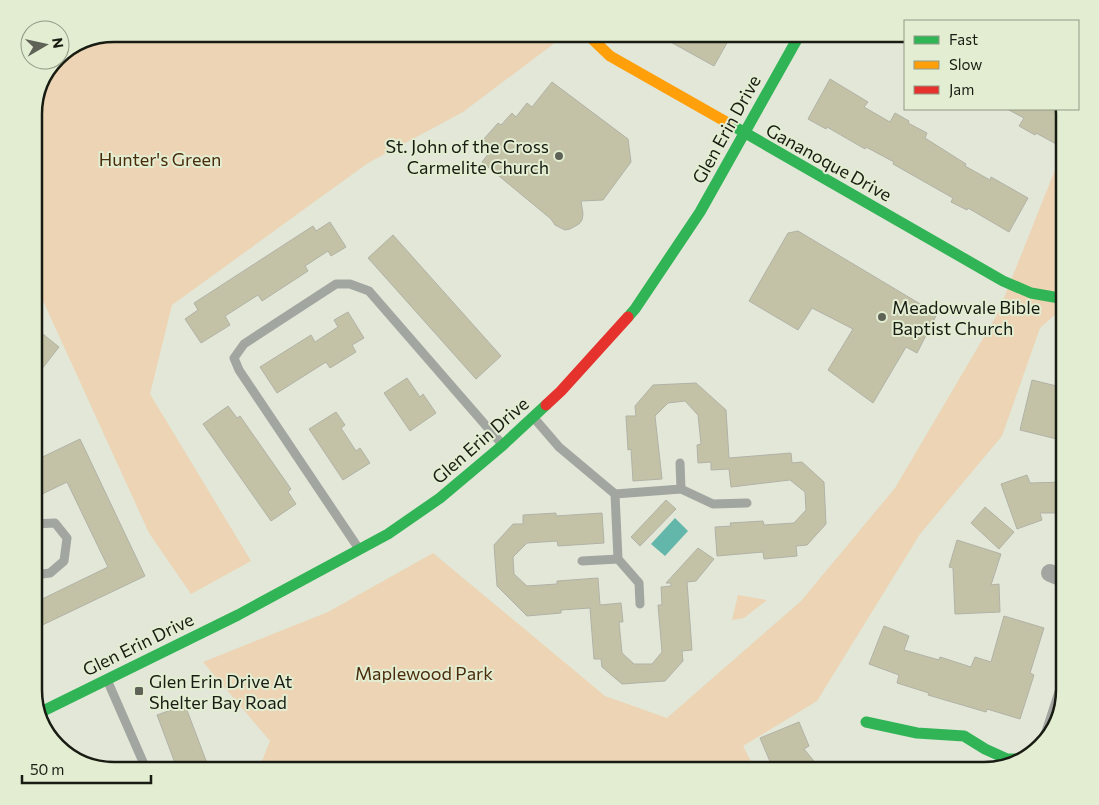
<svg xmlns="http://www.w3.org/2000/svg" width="1099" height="805" viewBox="0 0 1099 805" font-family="Commissioner,sans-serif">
  <rect width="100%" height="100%" fill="#e2e7d8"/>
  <!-- green -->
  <path fill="#ecd4b4" d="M115 34H551L556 42 463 112 368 163 172 305 150 394 251 561 191 594 149 533 39 292 34 289V109L58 60H60L61 54Z
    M1065 155V306L1040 328 1002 436 920 534 817 701 743 746 756 771H258L270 741 203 662 328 612 433 553 605 696 667 718 801 601 895 488 998 313 1055 170Z
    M738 595 767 600 744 618 732 620Z"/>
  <!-- water -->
  <path fill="#63b7aa" d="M675 518 688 531 665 556 651 544Z"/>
  <!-- building -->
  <path fill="#c4c2a6" stroke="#b1b2a6" d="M656 34H732L714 66Z
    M830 79 868 102 864 107 890 122 895 113 909 121 908 123 927 133 925 138 966 164 965 166 990 180 991 177 1028 198 1009 232 968 208 967 210 951 202 953 198 893 164 894 162 866 147 865 149 827 127 826 129 808 119Z
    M552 82 628 139 631 162 603 200 581 201 583 214 582 220 579 224 570 229 565 230 555 225 551 219 482 162 492 149 483 140 498 123 501 125 512 113 516 117 527 103 532 107Z
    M1007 109H1064L1065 133 1058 145 1036 133 1035 135 1019 126 1024 118Z
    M330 222 346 247 331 256 328 251 305 266 308 271 262 301 258 295 225 316 230 325 201 343 185 319 198 310 194 303 313 226 316 231Z
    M798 231 937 314 917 353 906 347 873 403 828 370 853 329 812 308 798 330 749 301 788 233Z
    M393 235 501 356 476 379 368 258Z
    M348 312 364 338 352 345 356 352 330 368 326 362 277 393 260 367 311 335 315 342 338 327 334 320Z
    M34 327 59 347 34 379Z
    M407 378 420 397 423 394 436 413 410 431 384 393Z
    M1032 380 1065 388V441L1020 430Z
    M696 383 726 410 729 458 791 453 792 463 802 462 824 482 826 524 807 545 796 546 797 556 764 559 763 552 717 556 715 527 731 526 730 523 763 521 764 525 794 523 806 510 805 492 790 480 731 487 729 469 711 470V462L698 463 697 445 701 444 698 415 685 401 668 403 655 416 662 479 633 481 631 449 628 450 626 416H636L635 406 653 385Z
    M228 406 237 418 240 416 291 489 288 492 296 504 271 521 203 424Z
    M336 412 345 425 341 428 356 451 360 448 370 463 343 480 309 429Z
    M80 439 145 576 34 629V603L108 567 67 482 34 498V461Z
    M1027 475 1030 483 1065 482V513H1040L1042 520 1017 529 1001 484Z
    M666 500 676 509 640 546 631 537Z
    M985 507 1014 532 999 549 971 523Z
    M556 513V516L602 513 604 543 558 546 557 541 527 543 513 557 514 574 527 586 557 584V581L598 578 600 605 621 603 623 622H619L622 653 634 664H652L662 652 658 605H662L661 587 671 586V583H666L698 548 714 559 696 581 687 582 692 650 682 651 683 661 665 681 622 684 602 667 601 659H594L590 608 561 610V613L527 616 497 586 494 545 513 524H523V515Z
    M957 540 1001 554 991 585 999 584 1000 612 955 614 953 568 949 567Z
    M1004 616 1044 628 1030 673 1034 675 1020 719 987 709 986 712 928 695 929 693 897 683 899 675 869 664 884 626 909 636 904 650 939 660 940 657 971 667 975 657 991 662Z
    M185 705 210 771H178L157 715Z
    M799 722 809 746 804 749 822 771H774L760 738Z"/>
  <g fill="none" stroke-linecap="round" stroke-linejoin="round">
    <!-- lane -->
    <path stroke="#a2a6a1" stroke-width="9" d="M534 418 559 447 615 494 681 489 713 504 747 503
      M680 463 681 489
      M615 494 618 559 639 583 640 604
      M359 549 239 370 234 358 244 344 336 284H350L369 291 501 443
      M582 561 618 559
      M34 575 50 573 64 561 67 538 55 523 34 524
      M108 682 147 771"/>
    <!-- street -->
    <path stroke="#a2a6a1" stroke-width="18" d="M1050 573 1065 579
      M1048 740 1065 688"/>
    <!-- fast -->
    <path stroke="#30b455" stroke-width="11" d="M728 123 1003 281 1031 293 1065 299
      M628 317 635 309 700 212 800 34
      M39 713 238 615 388 534 440 498 503 445 546 405
      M866 722 917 733 964 736 985 749 1007 759H1025"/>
    <!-- slow -->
    <path stroke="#ff9f0a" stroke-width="11" d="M587 34 610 56 728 123"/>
    <!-- jam -->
    <path stroke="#e5322d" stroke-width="11" d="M546 405 561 391 628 317"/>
  </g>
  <!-- markers -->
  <g fill="#5f6357" stroke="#e3edd2" stroke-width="2">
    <circle cx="559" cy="156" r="5"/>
    <circle cx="882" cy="317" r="5"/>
    <rect x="134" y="686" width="10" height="10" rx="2.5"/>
  </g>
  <g text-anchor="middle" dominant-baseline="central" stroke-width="4" stroke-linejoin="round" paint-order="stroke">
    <!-- street labels -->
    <g font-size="18" fill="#181c12" stroke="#e3edd2">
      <text transform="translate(726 129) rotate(-61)">Glen Erin Drive</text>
      <text transform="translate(829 162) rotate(29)">Gananoque Drive</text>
      <text transform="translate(480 440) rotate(-41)">Glen Erin Drive</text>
      <text transform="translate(138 644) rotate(-26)">Glen Erin Drive</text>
    </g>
    <!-- poi labels -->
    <g font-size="18" fill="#181c12" stroke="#e3edd2" text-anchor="start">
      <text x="549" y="146" text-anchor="end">St. John of the Cross<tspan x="549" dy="21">Carmelite Church</tspan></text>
      <text x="892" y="307">Meadowvale Bible<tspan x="892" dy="21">Baptist Church</tspan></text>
      <text x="149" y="681">Glen Erin Drive At<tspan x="149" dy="21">Shelter Bay Road</tspan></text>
    </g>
    <!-- park labels -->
    <g font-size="18" fill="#4a2c0b" stroke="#e3edd2">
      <text x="160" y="159">Hunter's Green</text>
      <text x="424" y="673">Maplewood Park</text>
    </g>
  </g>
  <!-- crop -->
  <path d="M0 0H1099V805H0ZM114 42H984A72 72 0 0 1 1056 114V690A72 72 0 0 1 984 762H114A72 72 0 0 1 42 690V114A72 72 0 0 1 114 42Z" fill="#e3edd2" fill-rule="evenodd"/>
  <path fill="none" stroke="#181c12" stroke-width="2.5" d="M114 42H984A72 72 0 0 1 1056 114V690A72 72 0 0 1 984 762H114A72 72 0 0 1 42 690V114A72 72 0 0 1 114 42Z"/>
  <!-- legend -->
  <rect x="904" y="20" width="175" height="90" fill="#e3edd2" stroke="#929985"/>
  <rect x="914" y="36" width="25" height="8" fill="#30b455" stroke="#929985"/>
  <text x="949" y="45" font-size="15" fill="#181c12">Fast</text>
  <rect x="914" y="61" width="25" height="8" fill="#ff9f0a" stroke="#929985"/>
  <text x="949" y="70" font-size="15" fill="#181c12">Slow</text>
  <rect x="914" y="86" width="25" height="8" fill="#e5322d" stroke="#929985"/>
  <text x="949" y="95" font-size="15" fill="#181c12">Jam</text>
  <!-- north arrow -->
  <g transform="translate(45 45) rotate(81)"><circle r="24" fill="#e3edd2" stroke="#929985"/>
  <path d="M0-4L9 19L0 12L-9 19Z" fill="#5f6357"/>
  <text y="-8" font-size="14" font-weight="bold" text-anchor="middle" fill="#181c12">N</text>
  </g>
  <!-- scale -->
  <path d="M22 775v8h129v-8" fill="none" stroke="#181c12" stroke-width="2.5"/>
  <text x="30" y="775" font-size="15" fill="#181c12" stroke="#e3edd2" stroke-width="4" paint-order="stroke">50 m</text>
</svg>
